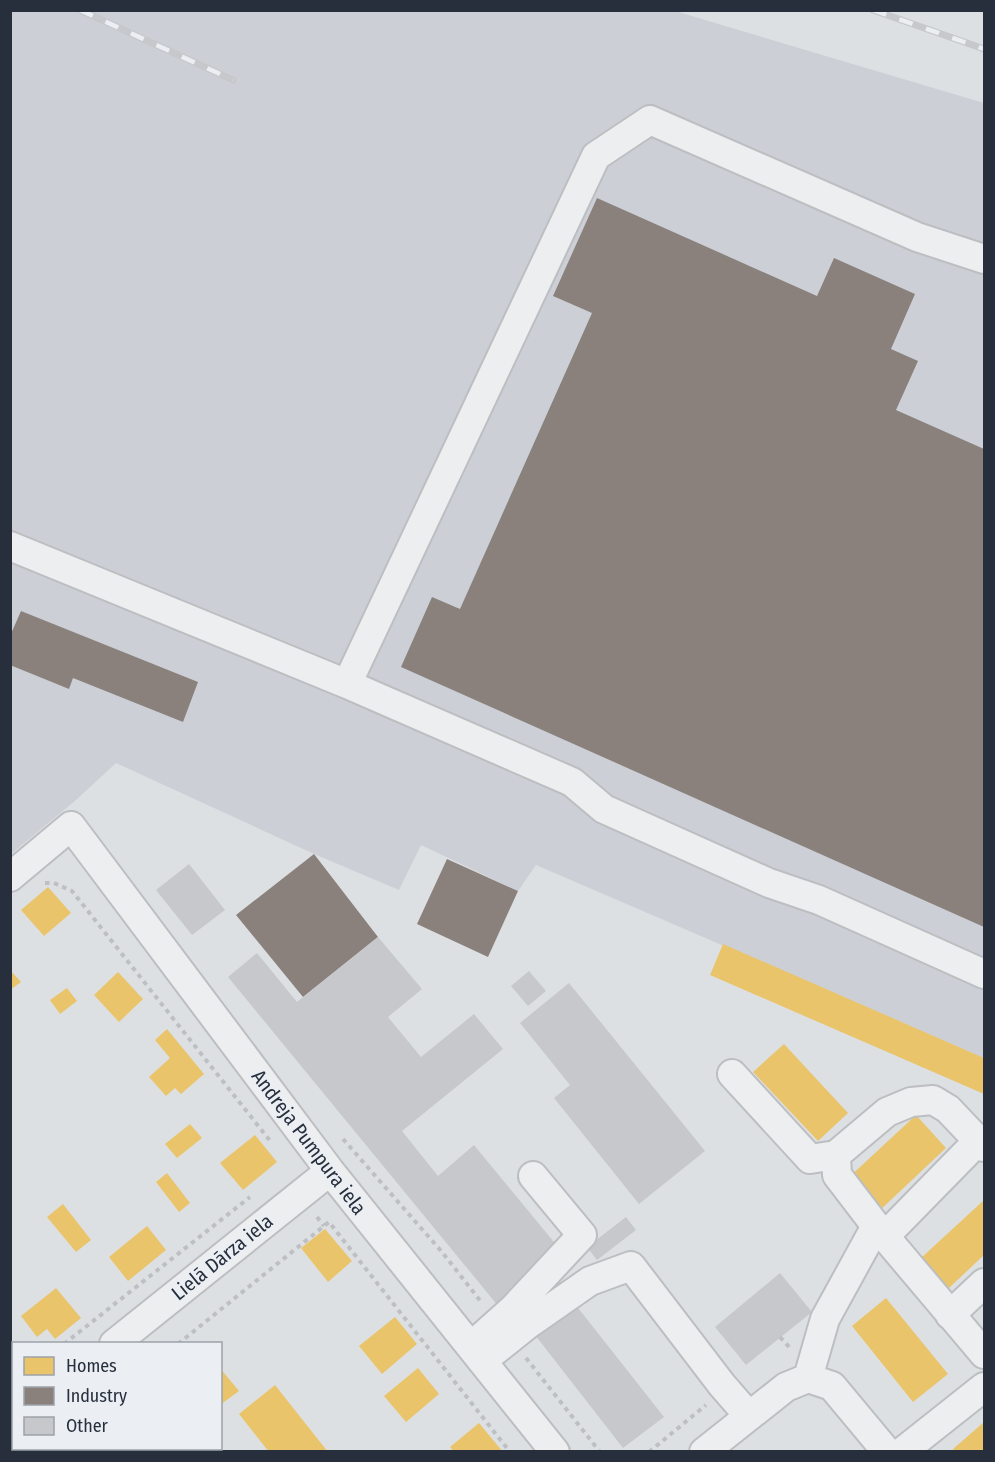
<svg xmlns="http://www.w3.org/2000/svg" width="995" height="1462" viewBox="0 0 995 1462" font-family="'Fira Sans Condensed',sans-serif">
  <rect width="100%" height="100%" fill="#dde0e3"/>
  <!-- built -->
  <path fill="#ccd0d6" d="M11 11H675L984 103V1058L536 865 518 891 421 845 399 890 314 854 116 763 76 800 11 854Z"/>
  <!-- homes -->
  <path fill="#e9c46a" d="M48 887 71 913 44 936 21 910Z
    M723 944 984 1058V1094L710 975Z
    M10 970 21 982 10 990Z
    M118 972 143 999 119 1022 94 995Z
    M67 988 77 1001 60 1014 50 1000Z
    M167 1029 204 1074 181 1094 175 1088 166 1096 149 1077 170 1058 155 1040Z
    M784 1044 848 1113 818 1141 753 1072Z
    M916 1115 946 1148 877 1213 846 1180Z
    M190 1124 202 1138 177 1158 165 1144Z
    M255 1135 277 1162 243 1190 220 1163Z
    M167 1173 190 1203 179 1212 156 1182Z
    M984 1200V1255L949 1288 921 1258Z
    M63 1204 91 1240 76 1252 47 1217Z
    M147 1226 166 1250 128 1281 109 1257Z
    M325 1229 352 1261 328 1282 301 1248Z
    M56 1288 81 1318 55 1339 47 1329 37 1337 21 1316Z
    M886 1298 948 1374 913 1402 852 1326Z
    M395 1317 417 1344 382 1374 359 1346Z
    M220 1368 239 1391 220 1405Z
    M418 1368 439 1394 406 1422 384 1396Z
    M275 1385 328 1452H269L239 1414Z
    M984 1422V1452H955L953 1449Z
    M479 1423 503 1452H454L450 1447Z
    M85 1448H165L161 1452H81Z"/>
  <!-- industry -->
  <path fill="#8a817c" d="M597 198 817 296 834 258 915 294 891 349 918 361 896 410 984 449V927L401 667 432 597 460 609 592 313 553 296Z
    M21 611 198 682 183 722 73 678 69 689 10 665V636Z
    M314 854 378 937 303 997 236 915Z
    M447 859 518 891 488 957 417 924Z"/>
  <!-- building -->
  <path fill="#c6c8cb" d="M189 864 225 910 192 935 156 890Z
    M378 937 422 989 388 1017 421 1057 474 1014 503 1049 402 1131 438 1176 474 1145 558 1247 525 1275 530 1281 499 1307 228 977 257 953 297 1002Z
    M529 971 546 991 528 1006 511 986Z
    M569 983 705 1151 639 1204 554 1098 570 1085 520 1023Z
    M626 1217 636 1230 597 1260 587 1247Z
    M780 1273 812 1312 746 1365 715 1327Z
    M575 1304 664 1417 623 1448 535 1335Z"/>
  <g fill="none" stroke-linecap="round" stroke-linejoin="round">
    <!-- minor casing -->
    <g stroke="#bcbec1" stroke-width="32">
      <path id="minor" d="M10 546 347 684 572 782 604 809 769 883 819 900 984 974
        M347 684 596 156 650 120 917 237 984 259
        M10 877 71 826 330 1171 555 1452
        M732 1074 810 1159 836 1155
        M876 1226 837 1175 836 1155 887 1112 911 1102 933 1100 948 1109 984 1147
        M884 1237 978 1141
        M950 1315 984 1283
        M475 1343 513 1309 582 1235 533 1176
        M114 1344 330 1171
        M482 1361 527 1325 590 1281 631 1266 722 1385 749 1416
        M808 1378 825 1319 876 1226 984 1354
        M808 1378 832 1386 887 1452
        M10 1426 14 1424
        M704 1452 786 1387 808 1378
        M902 1452 984 1387"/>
    </g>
    <!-- path -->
    <path stroke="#bdbfc3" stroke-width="4" stroke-dasharray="4.5 4.5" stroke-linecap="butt" d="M45 883H54L72 891 271 1142
      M343 1139 442 1252 482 1303
      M317 1217 324 1226
      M780 1337 790 1348
      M64 1344 250 1197
      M178 1344 329 1222 510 1452
      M526 1358 600 1452
      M10 1386 14 1384
      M44 1452 48 1448
      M649 1452 706 1405"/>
    <!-- minor -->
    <use href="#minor" stroke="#edeef0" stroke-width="28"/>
    <!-- rail casing -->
    <g stroke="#c6c8cb" stroke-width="7">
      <path id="rail" d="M80 10 233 80
        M873 10 984 49"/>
    </g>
    <!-- rail -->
    <use href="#rail" stroke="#ebeff3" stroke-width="4.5" stroke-dasharray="14" stroke-linecap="butt"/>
  </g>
  <g text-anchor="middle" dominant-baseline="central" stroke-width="6" stroke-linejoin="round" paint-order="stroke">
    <!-- street labels -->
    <g font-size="20" fill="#262f3b" stroke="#ebeff3">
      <text transform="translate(309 1142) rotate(53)">Andreja Pumpura iela</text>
      <text transform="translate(222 1257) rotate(-39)">Lielā Dārza iela</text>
    </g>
  </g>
  <!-- border -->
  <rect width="995" height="1462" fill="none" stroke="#262f3b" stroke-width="24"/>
  <!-- legend -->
  <rect x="12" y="1342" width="210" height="108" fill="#ebeff3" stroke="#9ca2a9" stroke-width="1.5"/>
  <rect x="24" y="1357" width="30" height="18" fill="#e9c46a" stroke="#9ca2a9" stroke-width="1.5"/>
  <text x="66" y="1372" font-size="18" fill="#262f3b">Homes</text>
  <rect x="24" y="1387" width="30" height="18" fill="#8a817c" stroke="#9ca2a9" stroke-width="1.5"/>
  <text x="66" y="1402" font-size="18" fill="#262f3b">Industry</text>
  <rect x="24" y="1417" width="30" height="18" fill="#c6c8cb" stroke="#9ca2a9" stroke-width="1.5"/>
  <text x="66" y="1432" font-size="18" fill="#262f3b">Other</text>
</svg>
